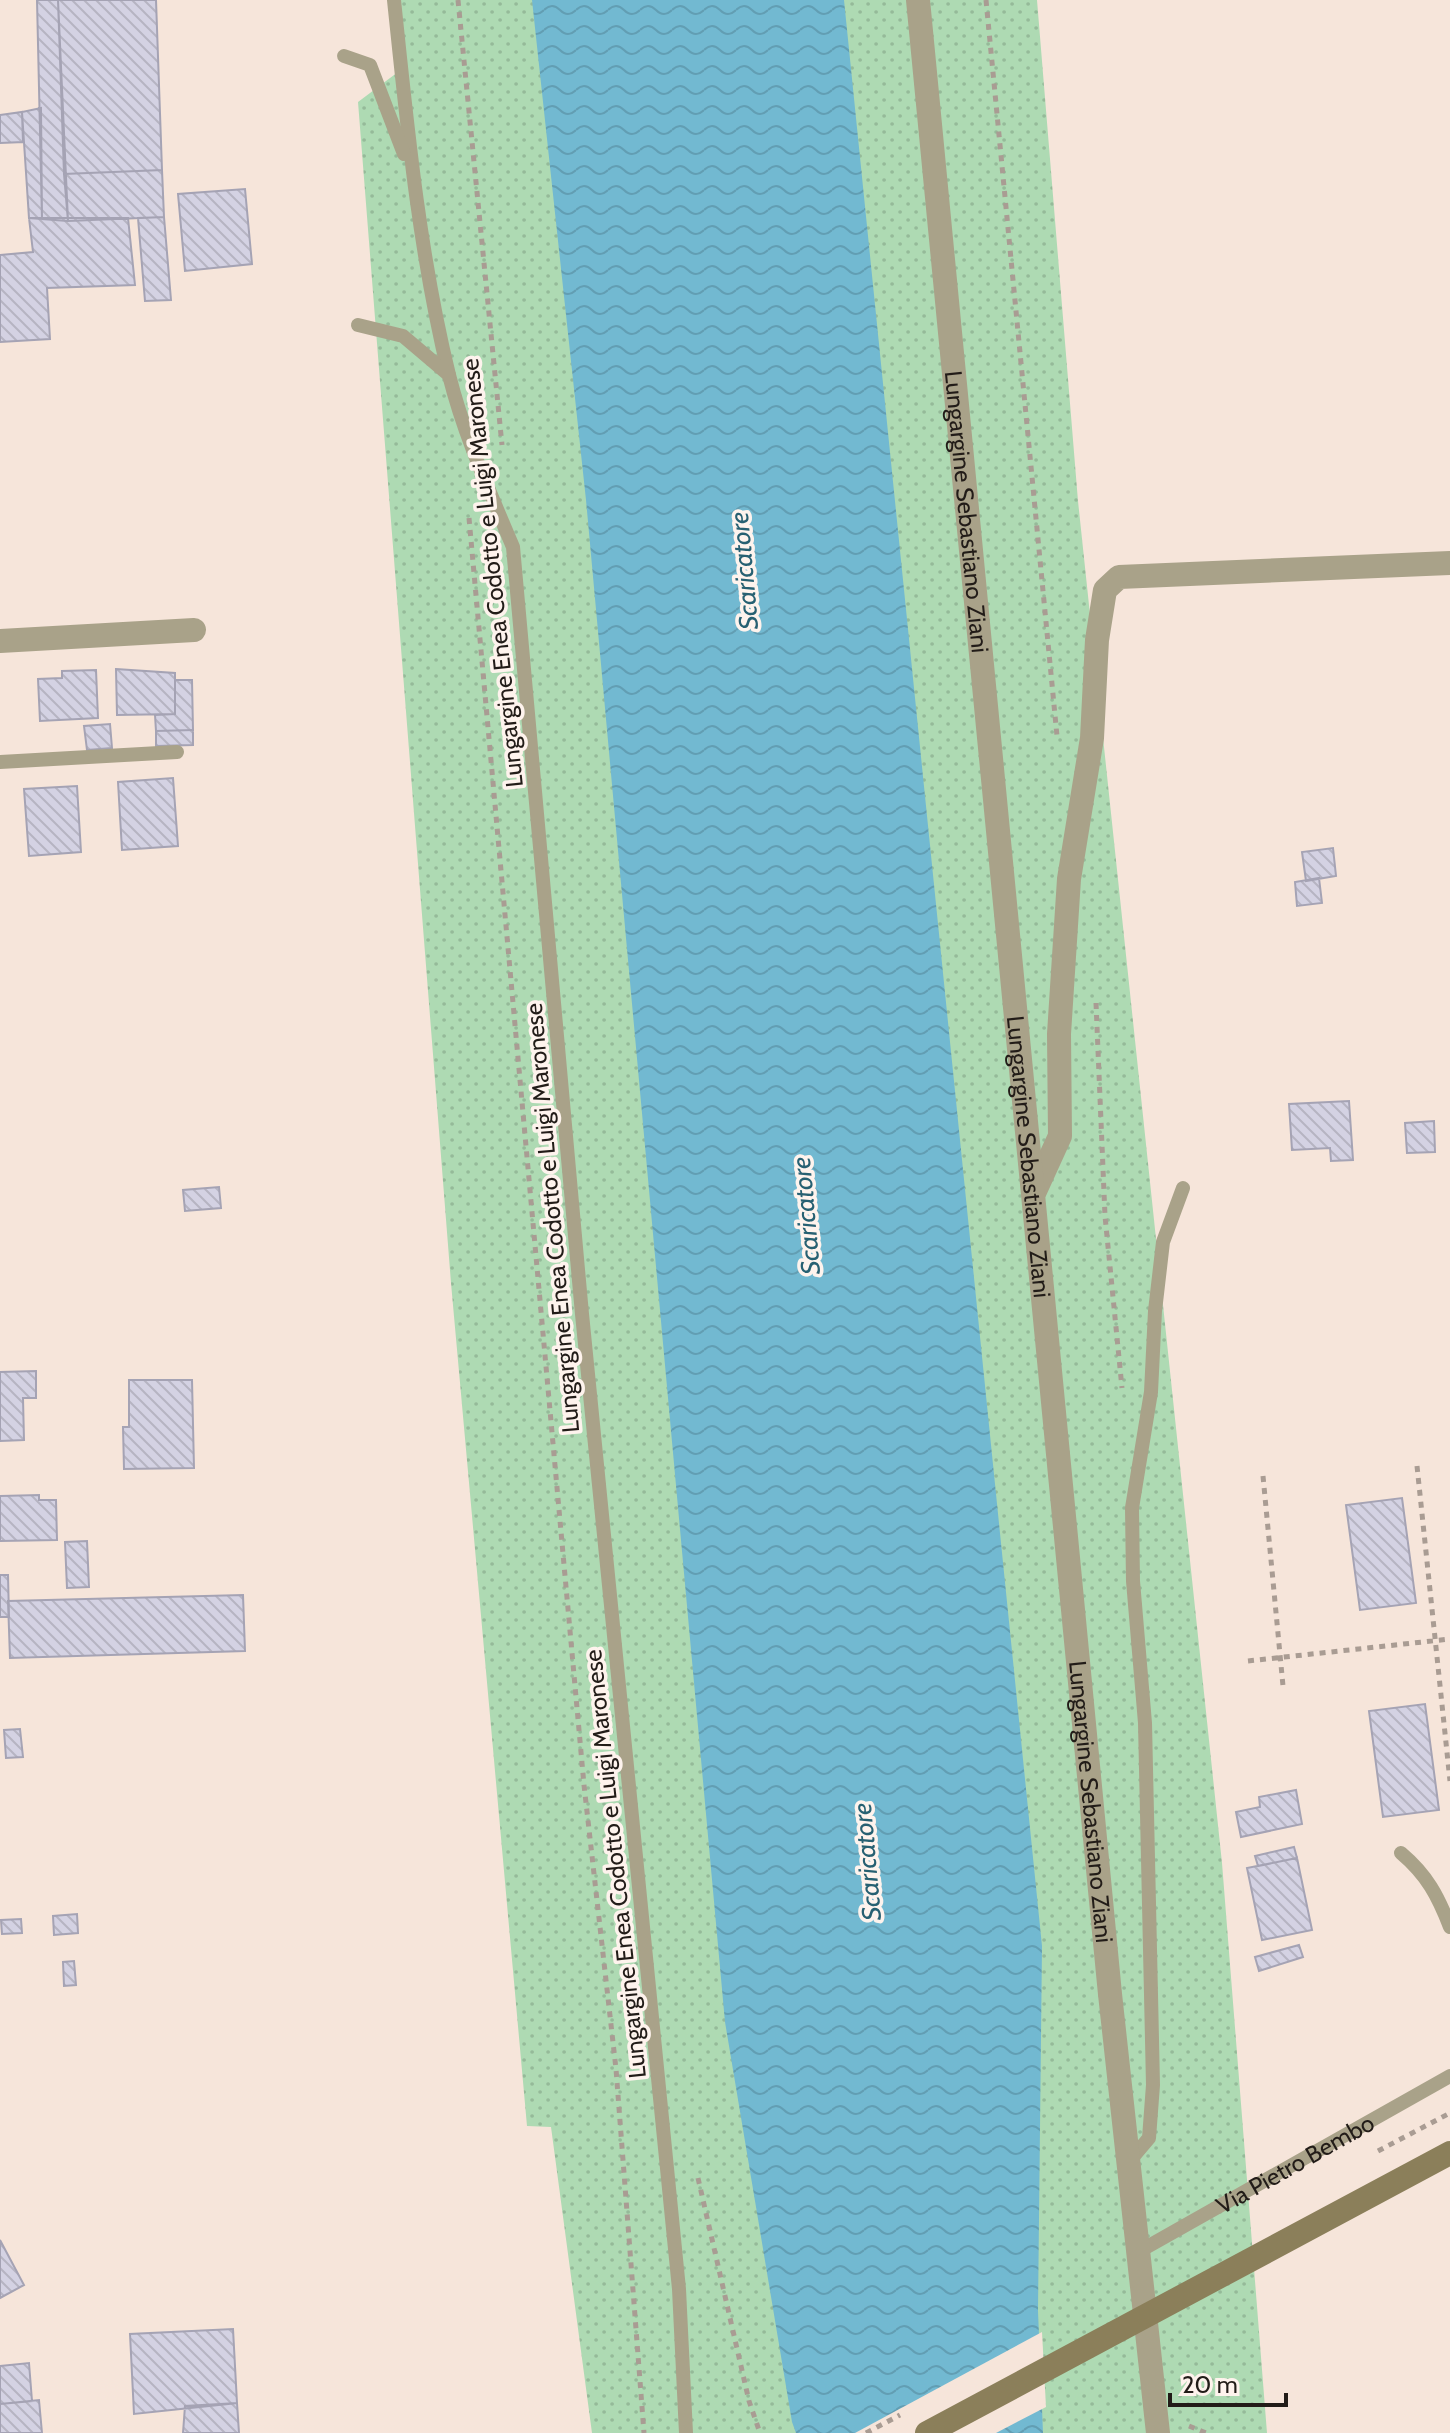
<svg xmlns="http://www.w3.org/2000/svg" width="1450" height="2433" viewBox="0 0 1450 2433" font-family="Cabin,sans-serif">
  <defs>
    <pattern id="grass-dots" width="8" height="8" patternUnits="userSpaceOnUse" patternTransform="scale(2)"><rect width="8" height="8" fill="#aedab3"/><path d="M2 2h.1M6 6h.1" fill="none" stroke="#95ba99" stroke-width="1.8" stroke-linecap="round"/></pattern>
    <pattern id="water-waves" width="16" height="10" patternUnits="userSpaceOnUse" patternTransform="scale(2)"><rect width="16" height="10" fill="#72b9d1"/><path d="M0 5q4-4 8 0t8 0" fill="none" stroke="#629eb3"/></pattern>
    <pattern id="building-back-hatch" width="6" height="6" patternUnits="userSpaceOnUse" patternTransform="scale(2)"><rect width="6" height="6" fill="#d4d2e3"/><path d="M-1 5l2 2M0 0l6 6M5-1l2 2" fill="none" stroke="#b6b4c2"/></pattern>
  </defs>
  <rect width="100%" height="100%" fill="#f6e5da"/>
  <!-- grass -->
  <path fill="url(#grass-dots)" d="M394 0H1037L1078 501 1222 1863 1267 2433H592L551 2127 527 2126 451 1283 358 102 402 69Z"/>
  <!-- water -->
  <path fill="url(#water-waves)" d="M532 0H844L1042 1946 1038 2311 1043 2433H796L792 2422 725 2022 586 500Z"/>
  <!-- pier -->
  <path fill="#f6e5da" d="M1042 2332 1046 2407 996 2433H855Z"/>
  <!-- building -->
  <path fill="url(#building-back-hatch)" stroke="#a5a3b4" stroke-width="2" d="M37 0H58L68 221 42 219Z
    M58 0H156L162 170 64 174Z
    M41 108 42 219 29 218 22 112Z
    M22 112 23 142 0 143V115Z
    M162 170 164 217 68 221 64 174Z
    M245 189 252 264 185 271 178 194Z
    M164 217 171 300 145 301 138 218Z
    M29 218H128L135 285 47 288 50 339 0 342V255L33 252Z
    M116 669 175 673V714L117 715Z
    M96 670 98 718 40 721 38 679 62 678V671Z
    M175 680H192L193 730 156 731 155 715 175 714Z
    M110 724 112 748 87 750 84 726Z
    M193 730V745L156 746V731Z
    M173 778 178 846 122 850 118 782Z
    M77 786 81 852 29 856 24 789Z
    M1333 848 1336 876 1306 881 1302 852Z
    M1319 878 1322 903 1297 906 1295 882Z
    M1349 1101 1353 1160 1331 1161 1330 1148 1292 1150 1289 1104Z
    M1434 1121 1435 1152 1407 1153 1405 1123Z
    M219 1187 221 1208 185 1211 183 1190Z
    M36 1371V1398H23L24 1440 0 1441V1372Z
    M129 1380H192L194 1468 124 1469 123 1427H129Z
    M39 1495V1500H56L57 1540 0 1541V1496Z
    M1402 1498 1416 1603 1360 1610 1346 1505Z
    M87 1541 89 1587 67 1588 65 1542Z
    M0 1575H8L9 1617H0Z
    M243 1595 245 1651 10 1658 8 1601Z
    M1425 1704 1439 1810 1383 1817 1369 1711Z
    M20 1729 23 1757 6 1758 4 1730Z
    M1296 1790 1302 1824 1241 1837 1236 1812 1260 1807 1259 1797Z
    M1294 1847 1297 1858 1258 1866 1255 1856Z
    M1297 1858 1312 1930 1262 1940 1247 1868Z
    M77 1914 78 1933 54 1935 53 1916Z
    M21 1919 22 1933 2 1934 1 1920Z
    M1299 1945 1303 1957 1259 1971 1255 1957Z
    M74 1961 76 1985 64 1986 63 1962Z
    M0 2240 24 2285 0 2298Z
    M233 2329 237 2403 134 2414 130 2334Z
    M29 2363 32 2401 0 2404V2366Z
    M39 2400 42 2433H0V2404Z
    M237 2403 239 2433H183L185 2406Z"/>
  <g fill="none" stroke-linecap="round" stroke-linejoin="round">
    <!-- path -->
    <path stroke="#a99c93" stroke-width="5" stroke-dasharray="6 6" stroke-linecap="butt" d="M458 0 502 445
      M986 0 1057 736
      M469 518 584 1785 616 2069 644 2433
      M1096 1003 1105 1216 1122 1388
      M1417 1466 1450 1781
      M1263 1476 1283 1686
      M1248 1661 1450 1639
      M1378 2151 1450 2113
      M698 2178 749 2401 760 2433
      M1189 2426 1206 2433
      M866 2433 900 2415"/>
    <!-- service -->
    <g stroke="#a9a289" stroke-width="14">
      <path d="M394 0C407 125 419 252 449 375 464 435 489 490 513 547L582 1314 679 2289 686 2433"/>
      <path d="M344 56 370 65 404 154"/>
      <path d="M358 325 403 336 449 375"/>
      <path d="M0 762 177 752"/>
      <path d="M1401 1853C1427 1875 1438 1896 1450 1927"/>
      <path d="M1127 2164 1149 2138 1153 2085 1145 1723 1133 1581 1132 1508 1151 1392 1155 1311 1163 1242 1183 1188"/>
      <path id="s1" d="M1138 2252 1450 2076"/>
    </g>
    <!-- minor -->
    <path stroke="#a9a289" stroke-width="24" d="M0 641 194 630
      M1035 1191 1060 1136 1059 1034 1069 879 1092 738 1097 640 1105 590 1119 577 1450 563"/>
    <!-- tertiary -->
    <path stroke="#a9a289" stroke-width="24" id="s2" d="M918 0 1110 1994 1158 2433"/>
    <!-- secondary -->
    <path stroke="#8b7f5a" stroke-width="24" d="M927 2433 1450 2153"/>
  </g>
  <g text-anchor="middle" dominant-baseline="central" stroke-width="7" stroke-linejoin="round" paint-order="stroke">
    <!-- street labels -->
    <g font-size="24" fill="#221c18" stroke="#fef3ed">
      <text stroke="none"><textPath href="#s2" startOffset="514">Lungargine Sebastiano Ziani</textPath></text>
      <text transform="translate(492 573) rotate(-96)">Lungargine Enea Codotto e Luigi Maronese</text>
      <text stroke="none"><textPath href="#s2" startOffset="1162">Lungargine Sebastiano Ziani</textPath></text>
      <text transform="translate(552 1218) rotate(-95)">Lungargine Enea Codotto e Luigi Maronese</text>
      <text stroke="none"><textPath href="#s2" startOffset="1810">Lungargine Sebastiano Ziani</textPath></text>
      <text transform="translate(615 1864) rotate(-96)">Lungargine Enea Codotto e Luigi Maronese</text>
      <text stroke="none"><textPath href="#s1" startOffset="180">Via Pietro Bembo</textPath></text>
    </g>
    <!-- water labels -->
    <g font-size="26" font-style="italic" fill="#276072" stroke="#fef3ed">
      <text transform="translate(744 571) rotate(-95)">Scaricatore</text>
      <text transform="translate(806 1216) rotate(-95)">Scaricatore</text>
      <text transform="translate(867 1862) rotate(-95)">Scaricatore</text>
    </g>
  </g>
  <!-- scale -->
  <path d="M1170 2393v12h116v-12" fill="none" stroke="#221c18" stroke-width="4"/>
  <text x="1182" y="2393" font-size="24" fill="#221c18" stroke="#fef3ed" stroke-width="6" paint-order="stroke">20 m</text>
</svg>
